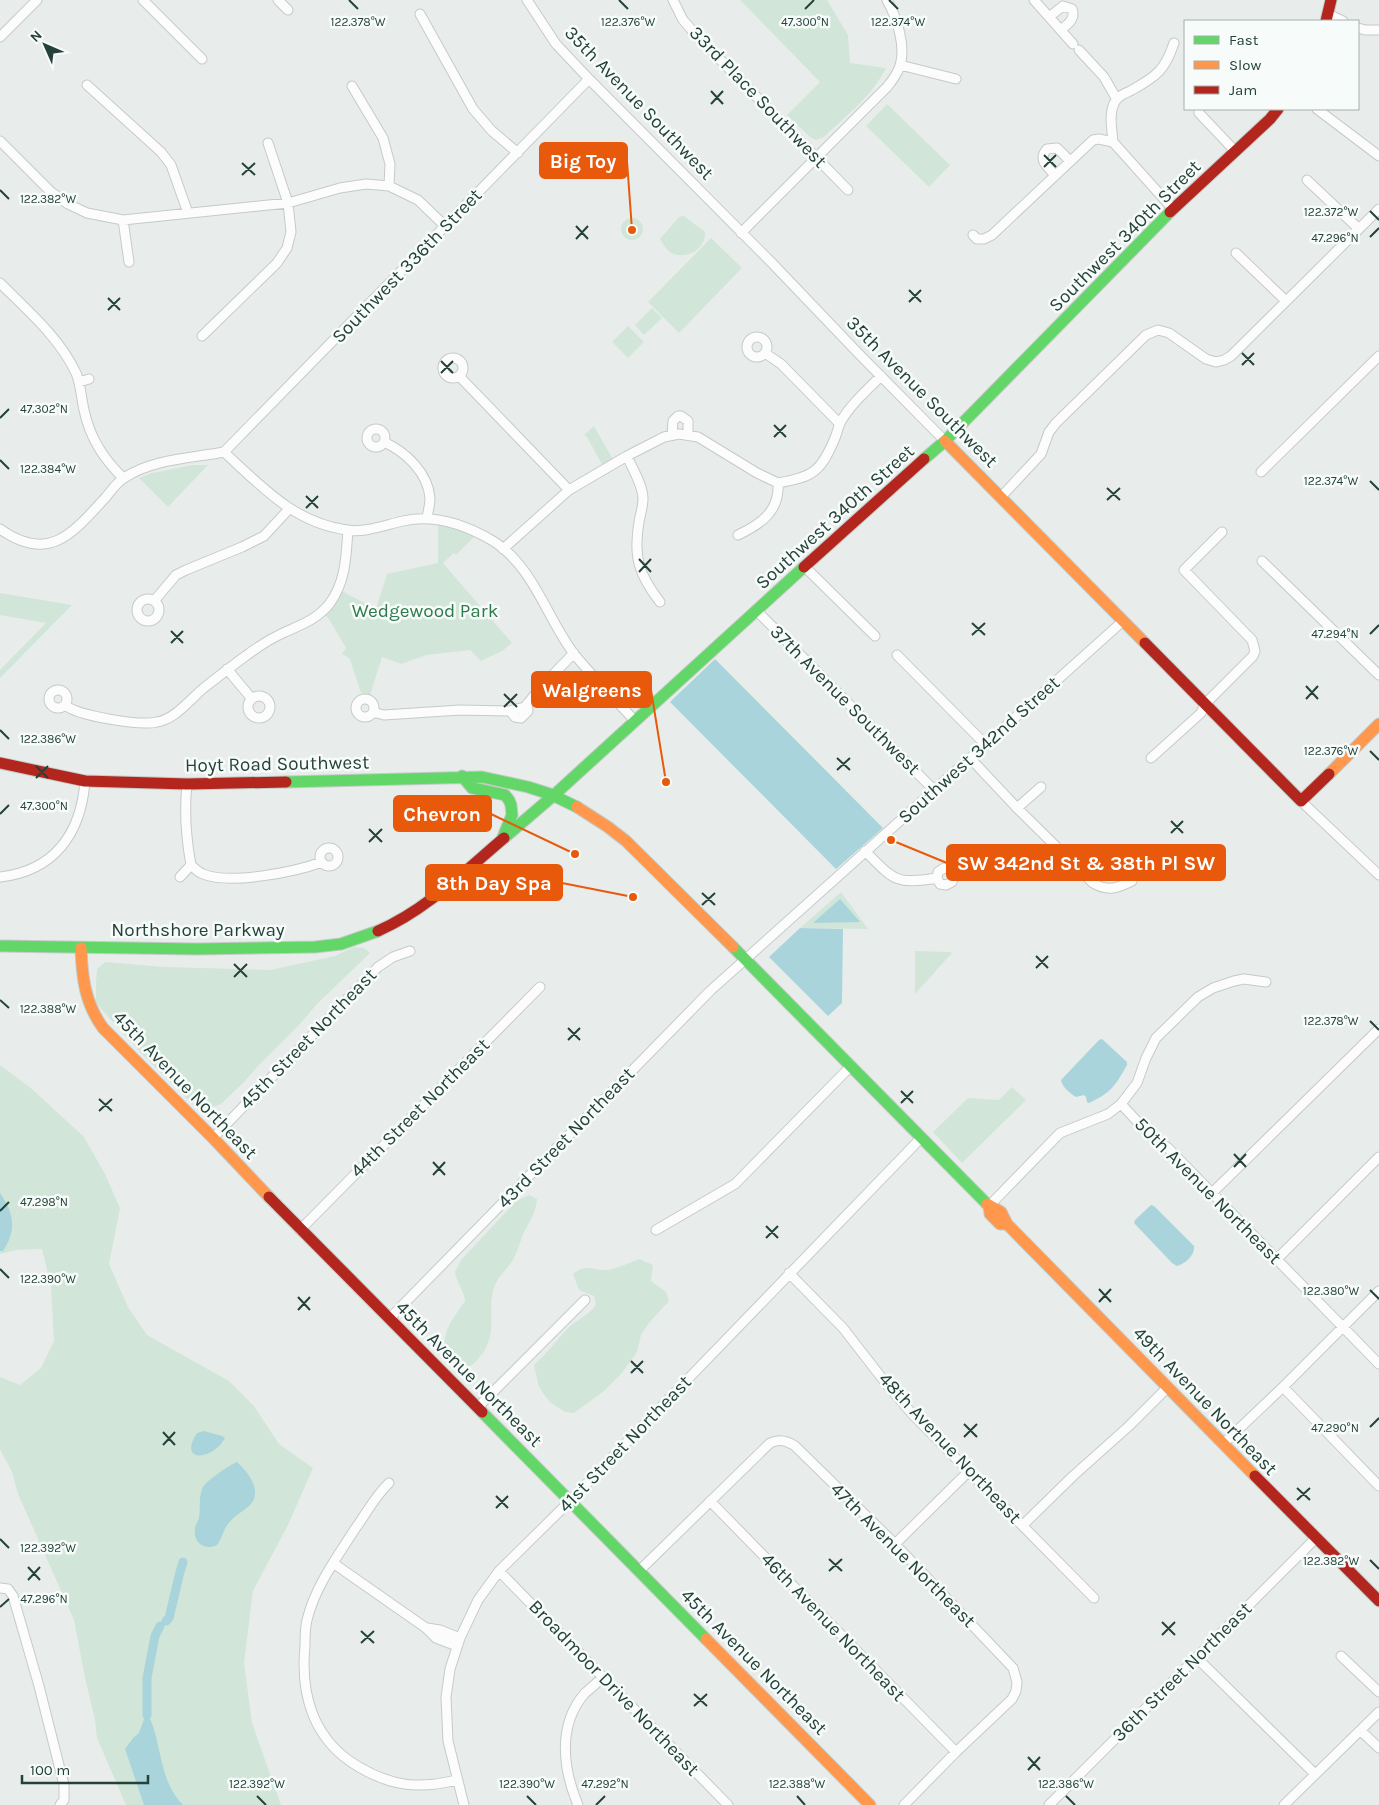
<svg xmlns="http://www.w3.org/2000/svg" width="1379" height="1805" viewBox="0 0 1379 1805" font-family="Karla,sans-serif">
  <rect width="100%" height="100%" fill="#e8edeb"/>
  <!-- green -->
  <path fill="#d1e6d8" d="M740 0H827L848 35 850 63 886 68C873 95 846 116 824 137L816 140 810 137 787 115 820 82Z
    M887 104 950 165 929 187 866 126Z
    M684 216 705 232C706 250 685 261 670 252 666 249 663 244 660 239L679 217Z
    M621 229a11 11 0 1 1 22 0a11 11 0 1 1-22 0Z
    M711 238 742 268 679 333 648 302Z
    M652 308 662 318 644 335 635 325Z
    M628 326 644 342 628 358 612 342Z
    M594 426 615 463 604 468 587 437 584 435Z
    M193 465H208L168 507 139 478 152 473Z
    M438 520 478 533 456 555 454 553 443 563 512 643 502 651 481 661 470 650 427 655 401 664 382 657 370 695 361 693 350 659 342 654 346 648 329 619 322 612 338 589 376 609 387 574 438 563Z
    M0 593 72 605 0 678V670L46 623 0 615Z
    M841 892 868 929 800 928Z
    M354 947 364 948 370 953 317 1004 300 1024 260 1064 244 1082 221 1104 200 1112 141 1053 96 1003V983L97 969 105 962 164 967 270 970 335 956Z
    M915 951 950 952 952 953 915 994Z
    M0 1065 32 1089 84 1137 105 1174 120 1208 109 1264 128 1307 147 1335 229 1381 254 1406 279 1444 313 1468 288 1525 253 1591 244 1663 252 1723 281 1805H126L97 1738 95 1720 85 1678 74 1620 18 1494 12 1472 0 1449V1377L20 1385 41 1368 54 1341 51 1286 42 1249 16 1250 0 1254Z
    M1012 1087 1026 1100 962 1163 933 1132 968 1098 999 1100Z
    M529 1195 537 1199C536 1213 529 1222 523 1234 520 1243 517 1252 513 1260 509 1267 501 1274 497 1281 482 1308 505 1336 473 1364 464 1371 457 1370 448 1365 439 1336 448 1325 465 1301 464 1291 457 1283 455 1272L461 1260 516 1201Z
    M639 1259 653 1265 651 1281 666 1292 669 1301 649 1323 641 1335 637 1352 621 1374 604 1391 574 1413 565 1412 551 1403 545 1396 539 1387 534 1365C546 1354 556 1341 567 1329 575 1320 591 1315 596 1304L594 1296 579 1290 573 1274C586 1263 593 1271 608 1270 618 1268 629 1263 639 1259Z"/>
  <!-- water -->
  <path fill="#a9d4db" d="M715 659 883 828 836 869 670 702Z
    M840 899 860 922 814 923V922Z
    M800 928 843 929 842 1003 828 1016 769 957Z
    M1102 1039 1127 1062V1065C1115 1086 1112 1092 1089 1103L1087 1102 1086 1097 1084 1095 1076 1097C1070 1093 1062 1087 1061 1080L1099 1040Z
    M0 1193C14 1213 17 1230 3 1251H0Z
    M1151 1205 1154 1206 1194 1246C1195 1255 1186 1263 1177 1266L1172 1263 1134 1223 1135 1220Z
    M204 1431 222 1436 225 1438C214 1460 177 1464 197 1433Z
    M237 1462C248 1472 264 1492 249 1506 242 1512 234 1516 228 1524 223 1530 222 1539 217 1545 205 1551 193 1543 195 1529 195 1525 198 1522 199 1518 201 1508 198 1497 203 1487 206 1481 231 1464 237 1462Z
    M147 1715 149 1716C163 1747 158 1779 183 1805H144L125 1749 133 1738 139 1733 144 1719Z"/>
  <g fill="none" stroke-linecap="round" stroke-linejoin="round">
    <!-- canal -->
    <path stroke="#a9d4db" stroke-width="9" d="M166 1621 169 1618 180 1572 183 1562
      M147 1715V1678L155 1636 160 1626"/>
    <!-- street casing -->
    <g stroke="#c5cac8" stroke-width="11">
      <path id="street" d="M143 0 202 59
        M278 0 288 10
        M527 0 556 44 589 79 772 263 858 353 945 441
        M673 0 683 20 697 36 848 190
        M1034 0 1073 44
        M420 14 473 109 492 131 518 153
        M1328 14 1343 21
        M1049 17 1063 6 1072 9C1076 19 1068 24 1061 30
        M1358 28 1365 30H1379
        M0 37 37 0
        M1079 50 1104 77 1116 98
        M900 65 956 79
        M87 85 161 152 171 165 188 213
        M352 86 383 138 390 164 389 186
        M1199 109V113L1235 151
        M1317 109 1379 156
        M0 141 51 192 68 204 87 213 123 220 288 203 340 188 366 184 389 186 418 200 445 226
        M1113 142 1173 209
        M1055 175C1048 167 1037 160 1047 149L1057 148 1070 161
        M1307 180 1359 229
        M123 220 129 262
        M741 233 887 87C892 81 897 74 900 66 906 46 897 18 887 0
        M973 235 977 239H984L992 235 1093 140 1099 139 1113 142C1112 129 1108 112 1116 100 1119 95 1127 93 1132 90 1157 76 1165 70 1174 43
        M1236 253 1286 301
        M0 283C27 310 59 337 76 373 81 385 81 397 84 410 90 438 103 458 123 478
        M202 336 277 263 287 248 291 232 288 203 268 143
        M747 347a10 10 0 1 1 20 0a10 10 0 1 1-20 0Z
        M765 353 781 364 840 424
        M443 368a10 10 0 1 1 20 0a10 10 0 1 1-20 0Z
        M459 376 569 490
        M79 382 89 379
        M367 438a9 9 0 1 1 18 0a9 9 0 1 1-18 0Z
        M672 435 673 421 678 416H681L688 421V434
        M384 442C406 452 428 473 430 498 430 505 428 511 427 518
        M224 452C261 486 294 523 347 530 365 533 385 525 403 521 434 514 466 525 493 541 534 567 546 617 574 654 593 677 615 699 635 721
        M224 452 589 79
        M627 456C632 468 643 485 643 499 643 507 640 515 639 522 633 557 639 575 660 602
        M1261 472 1379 356
        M1001 497 1041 454 1049 432 1056 423 1146 335 1158 330 1169 333 1206 359 1216 362 1224 360 1231 356 1379 209
        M0 529C49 564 73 533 106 497 111 491 117 482 124 478 152 459 192 458 224 452
        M738 535C761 524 780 511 778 483 814 477 821 471 835 438 837 433 838 428 840 423 850 405 867 390 881 376
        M503 549 569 490 627 456 664 437 679 434 698 437 757 473 778 483
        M1262 561 1379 675
        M805 567 875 636
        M137 610a11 11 0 1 1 22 0a11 11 0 1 1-22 0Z
        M154 601 176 575 186 570 242 547 264 536 289 509
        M756 610 934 790
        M897 655 985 744
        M227 669 252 699
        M49 699a9 9 0 1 1 18 0a9 9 0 1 1-18 0Z
        M248 707a11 11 0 1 1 22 0a11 11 0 1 1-22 0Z
        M356 708a9 9 0 1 1 18 0a9 9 0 1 1-18 0Z
        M65 705C78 716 140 726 157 722 176 719 191 698 205 687 219 676 233 665 247 655 259 646 270 639 283 633 301 625 318 619 330 603 346 581 346 556 348 530
        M510 711 515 717 521 718 528 711 527 704
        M373 712 384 715 460 710 509 711 525 707 540 688 574 653
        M970 758 1017 808 1093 883C1108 892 1118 888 1132 881
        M1151 758 1201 713 1205 704 1253 656 1255 651 1252 640 1184 570 1222 532
        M187 784C184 812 186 838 191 865 195 869 198 872 203 874 230 885 295 872 322 862
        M1301 801 1379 875
        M1017 808 1041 787
        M320 857a9 9 0 1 1 18 0a9 9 0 1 1-18 0Z
        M865 851C894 880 895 885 937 878L940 884 946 885 952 882 954 876 951 870 944 868 938 872 937 878
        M0 877C54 871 81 834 85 781
        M180 877 191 865
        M1121 1104 1151 1136 1168 1148 1379 1364
        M213 1138 378 967 393 957 410 951
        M1212 1193 1379 1029
        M989 1206 1060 1133 1108 1114 1121 1104 1137 1083 1146 1058 1156 1038 1198 997 1213 988 1234 981 1244 979 1266 982
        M300 1230 540 987
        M656 1230 735 1184 851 1066
        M1276 1260 1379 1157
        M789 1273 843 1328 888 1386 914 1416 1094 1598
        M389 1319 710 991 1123 621
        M1283 1387 1379 1486
        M477 1408 585 1300
        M1223 1444 1283 1387 1379 1291
        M389 1483C375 1496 366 1514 355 1529 337 1557 315 1587 307 1620 305 1628 305 1638 305 1646 300 1696 314 1741 359 1767 393 1787 419 1789 457 1780
        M710 1501 956 1752
        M1023 1525 1073 1476 1129 1426 1168 1387
        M895 1544 968 1472
        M333 1563 426 1628 436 1638 457 1646
        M499 1571 728 1805
        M639 1571 770 1443C779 1439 786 1440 795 1446L895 1544 1013 1668 1017 1682 1016 1691 1012 1699 956 1752 904 1805
        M0 1588 8 1589 13 1596 39 1686 64 1785V1800L60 1805
        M427 1628 440 1630 460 1638
        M1341 1656 1379 1692
        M1197 1658 1315 1774
        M1361 1731 1379 1748
        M464 1805 448 1741 446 1697 450 1669 460 1638 478 1600 499 1571 570 1501 922 1137
        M578 1805C563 1769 557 1725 585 1693 591 1688 597 1683 603 1677
        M1049 1805 1315 1539
        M1284 1805 1379 1712"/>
    </g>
    <!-- fast casing -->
    <g stroke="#c3cbc8" stroke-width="13">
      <path id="fast" d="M924 459 945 441 1170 212
        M462 776 472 788 505 795 509 800 511 805 512 815 503 837
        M286 782 482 777 528 787 550 794 577 807
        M504 838 554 795 804 567
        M0 946 197 949 315 947 341 944 378 931
        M733 947 987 1204
        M482 1412 706 1639"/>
    </g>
    <!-- slow casing -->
    <g stroke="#c3cbc8" stroke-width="13">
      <path id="slow" d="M945 441 1145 643
        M1329 774 1379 724
        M577 807 608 827 626 841 733 947
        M81 948C82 978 85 1003 103 1028L213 1138 269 1197
        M987 1204 1001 1212 1007 1224 1255 1476
        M989 1206 990 1214 1000 1224H1007
        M706 1639 870 1805"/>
    </g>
    <!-- jam casing -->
    <g stroke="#c3cbc8" stroke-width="13">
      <path id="jam" d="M1326 21 1331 0
        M1170 212 1270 119 1278 109
        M804 567 924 459
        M1145 643 1301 801 1329 774
        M0 763 85 781 187 784 286 782
        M378 931C426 910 464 872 504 838
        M269 1197 482 1412
        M1255 1476 1379 1601"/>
    </g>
    <!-- street -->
    <use href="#street" stroke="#fcfcfc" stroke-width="9"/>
    <!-- fast -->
    <use href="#fast" stroke="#63d668" stroke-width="11"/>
    <!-- slow -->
    <use href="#slow" stroke="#ff974d" stroke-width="11"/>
    <!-- jam -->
    <use href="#jam" stroke="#b3261e" stroke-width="11"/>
  </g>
  <!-- ticks -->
  <path fill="none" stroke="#24423a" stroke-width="2" d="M349 0 358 9M619 0 628 9M889 0 898 9M805 9 814 0M711 91 723 104M711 104 723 91M1044 155 1056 167M242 163 255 175M1044 167 1056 155M242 175 255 163M0 190 9 199M1370 211 1379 220M576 226 588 239M1370 237 1379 228M576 239 588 226M909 290 921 302M108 298 120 310M909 302 921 290M108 310 120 298M1242 353 1254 365M441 361 453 373M1242 365 1254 353M441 373 453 361M0 418 9 409M774 425 786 437M774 437 786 425M0 460 9 469M1370 481 1379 490M1107 488 1120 500M306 496 318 508M1107 500 1120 488M306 508 318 496M639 559 651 572M639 572 651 559M972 623 985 635M171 631 183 643M1370 634 1379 625M972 635 985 623M171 643 183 631M1306 686 1318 699M504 694 517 707M1306 699 1318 686M504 707 517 694M0 730 9 739M1370 751 1379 760M837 758 850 770M36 766 48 778M837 770 850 758M36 778 48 766M0 814 9 805M1171 821 1183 833M369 829 382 842M1171 833 1183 821M369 842 382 829M702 893 715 905M702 905 715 893M1036 956 1048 968M234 964 247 977M1036 968 1048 956M234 977 247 964M0 1000 9 1008M1370 1021 1379 1030M568 1028 580 1040M568 1040 580 1028M901 1091 913 1103M99 1099 112 1111M901 1103 913 1091M99 1111 112 1099M1234 1154 1246 1167M433 1162 445 1175M1234 1167 1246 1154M433 1175 445 1162M0 1211 9 1202M766 1226 778 1238M766 1238 778 1226M0 1269 9 1278M1099 1289 1111 1302M1370 1290 1379 1299M298 1297 310 1310M1099 1302 1111 1289M298 1310 310 1297M631 1361 643 1373M631 1373 643 1361M964 1424 977 1437M1370 1427 1379 1418M163 1432 175 1445M964 1437 977 1424M163 1445 175 1432M1297 1488 1310 1500M496 1496 508 1508M1297 1500 1310 1488M496 1508 508 1496M0 1539 9 1548M829 1559 842 1571M1370 1560 1379 1569M28 1567 40 1580M829 1571 842 1559M28 1580 40 1567M0 1607 9 1599M1162 1622 1175 1635M361 1631 374 1643M1162 1635 1175 1622M361 1643 374 1631M694 1694 707 1706M694 1706 707 1694M1028 1757 1040 1770M1028 1770 1040 1757M257 1796 266 1805M527 1796 536 1805M797 1796 805 1805M1066 1796 1075 1805M596 1805 605 1796"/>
  <g text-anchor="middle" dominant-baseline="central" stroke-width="5" stroke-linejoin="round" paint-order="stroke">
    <!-- street labels -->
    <g font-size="19" fill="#24423a" stroke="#f7fbf9">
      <text transform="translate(758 97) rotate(46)">33rd Place Southwest</text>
      <text transform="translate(639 103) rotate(46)">35th Avenue Southwest</text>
      <text transform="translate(1125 236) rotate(-45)">Southwest 340th Street</text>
      <text transform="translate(407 266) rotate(-46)">Southwest 336th Street</text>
      <text transform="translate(922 392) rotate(45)">35th Avenue Southwest</text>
      <text transform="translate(835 517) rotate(-42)">Southwest 340th Street</text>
      <text transform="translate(845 700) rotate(45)">37th Avenue Southwest</text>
      <text transform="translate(979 750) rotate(-42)">Southwest 342nd Street</text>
      <text transform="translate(277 764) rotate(-1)">Hoyt Road Southwest</text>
      <text x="198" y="930">Northshore Parkway</text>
      <text transform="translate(308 1039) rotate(-46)">45th Street Northeast</text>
      <text transform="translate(185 1085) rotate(46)">45th Avenue Northeast</text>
      <text transform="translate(420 1108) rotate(-45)">44th Street Northeast</text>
      <text transform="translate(566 1138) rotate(-46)">43rd Street Northeast</text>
      <text transform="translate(1208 1191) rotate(45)">50th Avenue Northeast</text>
      <text transform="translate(469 1374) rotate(45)">45th Avenue Northeast</text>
      <text transform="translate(1205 1401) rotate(46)">49th Avenue Northeast</text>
      <text transform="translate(625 1444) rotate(-46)">41st Street Northeast</text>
      <text transform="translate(950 1448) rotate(47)">48th Avenue Northeast</text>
      <text transform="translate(903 1555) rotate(45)">47th Avenue Northeast</text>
      <text transform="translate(833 1627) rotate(46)">46th Avenue Northeast</text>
      <text transform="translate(754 1662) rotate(45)">45th Avenue Northeast</text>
      <text transform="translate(1182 1672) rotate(-45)">36th Street Northeast</text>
      <text transform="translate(614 1688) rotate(46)">Broadmoor Drive Northeast</text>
    </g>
    <!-- park labels -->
    <g font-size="19" fill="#2d7a4b" stroke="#f7fbf9">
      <text x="425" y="611">Wedgewood Park</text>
    </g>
  </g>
  <g font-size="12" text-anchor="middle" fill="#24423a" stroke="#f7fbf9" stroke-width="5" stroke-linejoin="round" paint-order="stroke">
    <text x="628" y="26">122.376°W</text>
    <text x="358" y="26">122.378°W</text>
    <text x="805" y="26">47.300°N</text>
    <text x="898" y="26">122.374°W</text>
    <text x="48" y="203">122.382°W</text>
    <text x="1331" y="216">122.372°W</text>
    <text x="1335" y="242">47.296°N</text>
    <text x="44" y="413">47.302°N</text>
    <text x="48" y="473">122.384°W</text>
    <text x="1331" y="485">122.374°W</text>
    <text x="1335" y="638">47.294°N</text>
    <text x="48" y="743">122.386°W</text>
    <text x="1331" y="755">122.376°W</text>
    <text x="44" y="810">47.300°N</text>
    <text x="48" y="1013">122.388°W</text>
    <text x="1331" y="1025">122.378°W</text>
    <text x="44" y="1206">47.298°N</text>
    <text x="48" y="1283">122.390°W</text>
    <text x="1331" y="1295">122.380°W</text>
    <text x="1335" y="1432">47.290°N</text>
    <text x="48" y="1552">122.392°W</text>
    <text x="1331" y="1565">122.382°W</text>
    <text x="44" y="1603">47.296°N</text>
    <text x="257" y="1788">122.392°W</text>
    <text x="527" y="1788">122.390°W</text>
    <text x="605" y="1788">47.292°N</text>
    <text x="797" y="1788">122.388°W</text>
    <text x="1066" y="1788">122.386°W</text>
  </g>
  <!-- callouts -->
  <path fill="none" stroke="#e8590c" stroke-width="2" d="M632 230L627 161M666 782L651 690M575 854L491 814M891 840L947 863M633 897L562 883"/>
  <g fill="#e8590c" stroke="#f7fbf9" stroke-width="2">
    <circle cx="632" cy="230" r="5"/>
    <circle cx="666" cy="782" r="5"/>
    <circle cx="575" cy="854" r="5"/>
    <circle cx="891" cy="840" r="5"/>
    <circle cx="633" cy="897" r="5"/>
  </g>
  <g fill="#e8590c" stroke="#e8590c" stroke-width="2">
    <rect x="540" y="143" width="87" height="35" rx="5"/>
    <rect x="532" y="672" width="119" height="35" rx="5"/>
    <rect x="394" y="796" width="97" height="35" rx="5"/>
    <rect x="947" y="845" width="278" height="35" rx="5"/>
    <rect x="426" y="865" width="136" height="35" rx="5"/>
  </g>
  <g font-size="20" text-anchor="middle" font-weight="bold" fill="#fff">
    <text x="583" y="168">Big Toy</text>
    <text x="592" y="697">Walgreens</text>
    <text x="442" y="821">Chevron</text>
    <text x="1086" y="870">SW 342nd St &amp; 38th Pl SW</text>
    <text x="494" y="890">8th Day Spa</text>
  </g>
  <!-- legend -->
  <rect x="1184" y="20" width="175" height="90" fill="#f7fbf9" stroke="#a3b1ad"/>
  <rect x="1194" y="36" width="25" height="8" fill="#63d668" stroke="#a3b1ad"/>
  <text x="1229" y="45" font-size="15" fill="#24423a">Fast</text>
  <rect x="1194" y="61" width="25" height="8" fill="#ff974d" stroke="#a3b1ad"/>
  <text x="1229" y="70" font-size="15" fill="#24423a">Slow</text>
  <rect x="1194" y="86" width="25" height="8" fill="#b3261e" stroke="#a3b1ad"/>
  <text x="1229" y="95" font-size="15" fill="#24423a">Jam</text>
  <!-- north arrow -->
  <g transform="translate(45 45) rotate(315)" stroke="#f7fbf9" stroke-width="4" paint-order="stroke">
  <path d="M0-4L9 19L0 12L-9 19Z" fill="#24423a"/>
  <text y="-8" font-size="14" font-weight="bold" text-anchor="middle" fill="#24423a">N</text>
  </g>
  <!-- scale -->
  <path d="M22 1775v8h126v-8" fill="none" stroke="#24423a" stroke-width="2.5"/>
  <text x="30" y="1775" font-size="15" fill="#24423a" stroke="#f7fbf9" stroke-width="4" paint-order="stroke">100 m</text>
</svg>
